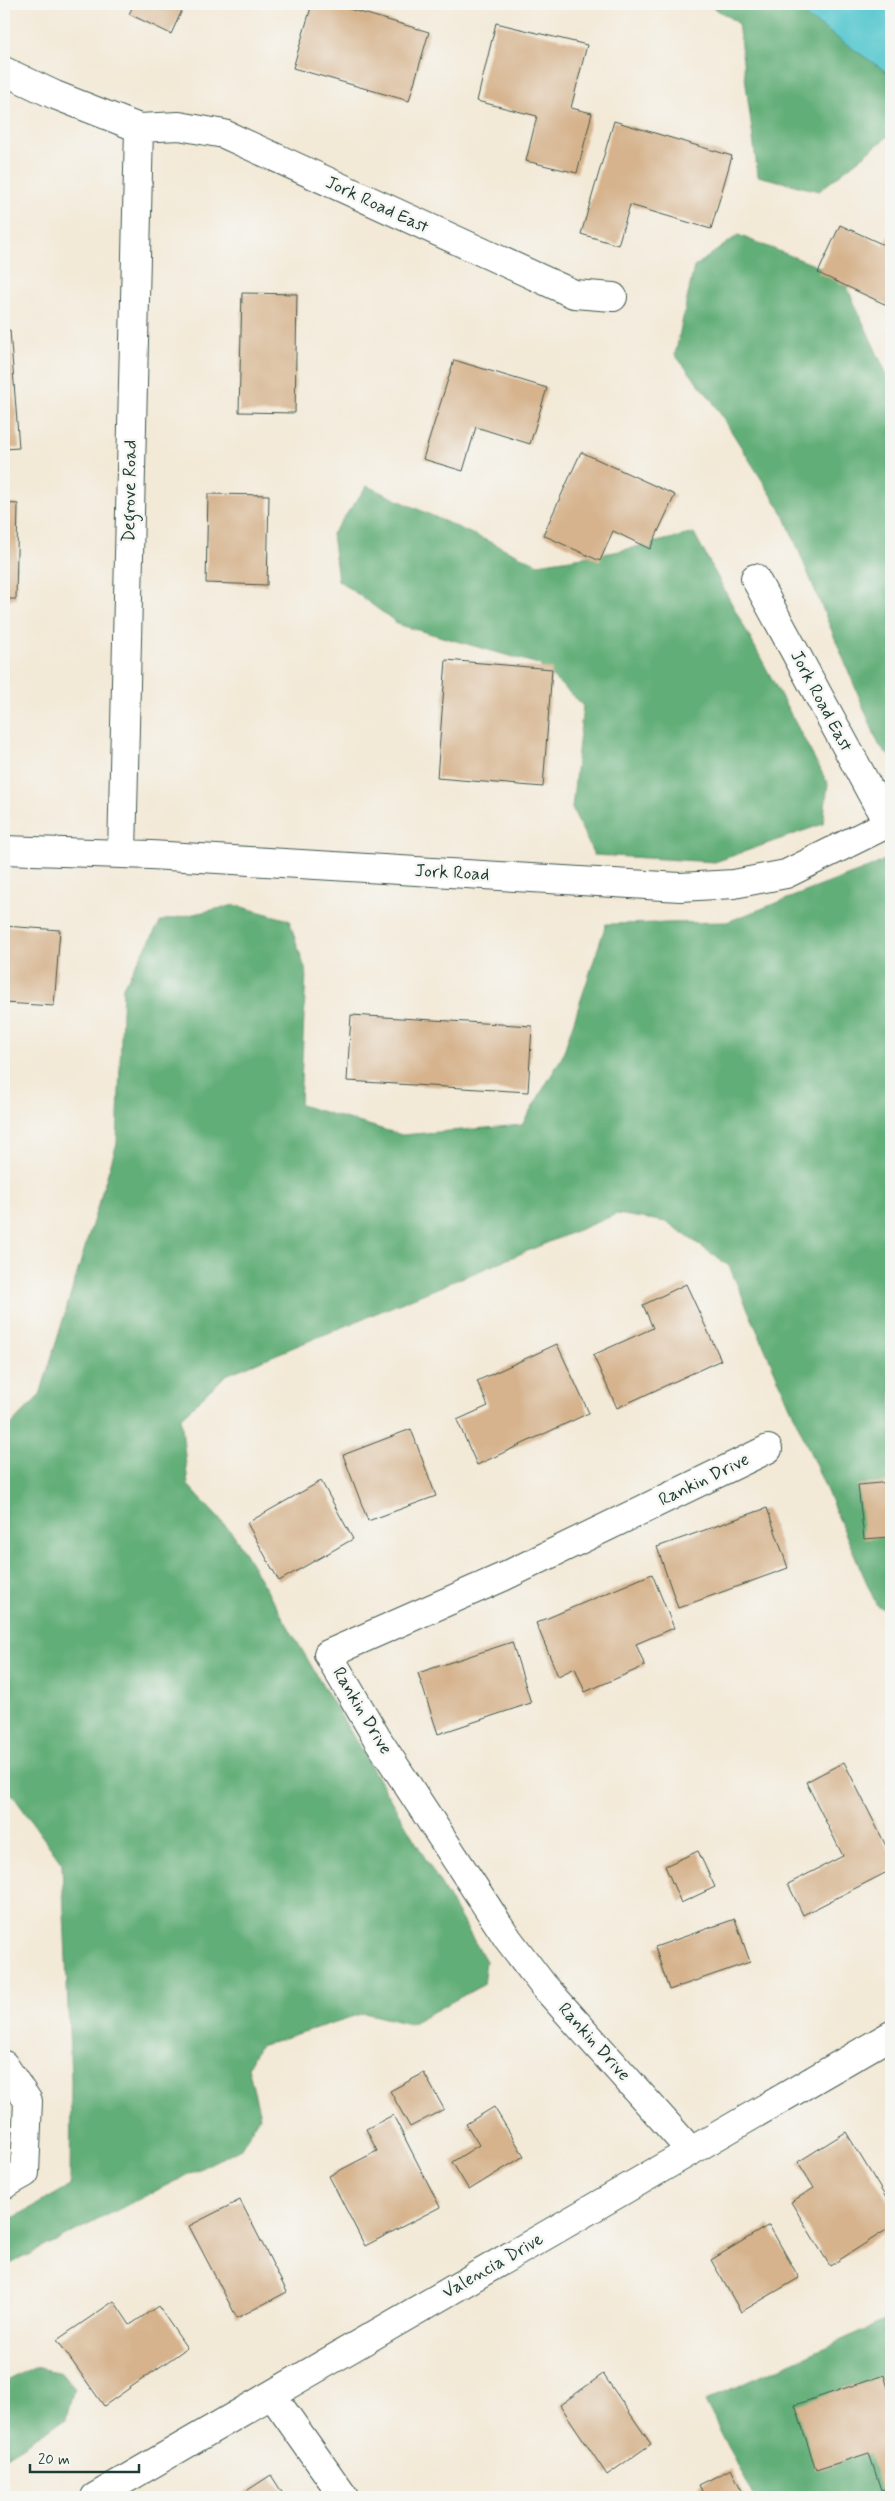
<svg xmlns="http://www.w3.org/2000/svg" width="895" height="2501" viewBox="0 0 895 2501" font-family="Mynerve,sans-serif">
  <rect width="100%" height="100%" fill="#f6f6f2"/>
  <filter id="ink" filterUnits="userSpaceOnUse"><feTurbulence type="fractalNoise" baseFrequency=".02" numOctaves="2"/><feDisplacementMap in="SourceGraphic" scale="10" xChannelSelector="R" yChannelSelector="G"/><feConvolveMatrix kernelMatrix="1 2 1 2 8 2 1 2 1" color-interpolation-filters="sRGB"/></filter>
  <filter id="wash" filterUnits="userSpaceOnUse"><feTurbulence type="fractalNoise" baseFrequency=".0096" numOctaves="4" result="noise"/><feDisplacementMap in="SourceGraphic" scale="20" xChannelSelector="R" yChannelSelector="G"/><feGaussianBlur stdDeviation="1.12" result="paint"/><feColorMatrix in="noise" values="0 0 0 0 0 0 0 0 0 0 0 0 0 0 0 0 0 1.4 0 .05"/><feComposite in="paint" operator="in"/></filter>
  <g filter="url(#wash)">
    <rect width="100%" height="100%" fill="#f3e9d7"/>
    <!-- forest -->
    <path fill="#62ae78" stroke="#407656" d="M708 4H790L891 75V134L819 191 758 176 738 23Z
      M738 235 842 276 891 384V758L879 745 784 515 711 399 675 355 694 267Z
      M367 486 538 564 615 552 694 533 828 784 823 824 715 862 594 855 572 808 583 705 538 664 400 625 338 580 332 534Z
      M891 856V1614L876 1604 729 1266 667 1222 617 1214 226 1375 181 1417 188 1485 234 1535 486 1961 483 1985 410 2024 364 2013 259 2046 248 2067 260 2116 241 2148 4 2267V2223L70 2186 71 2080 62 1864 4 1783V1432L40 1395 117 1143 123 987 161 921 235 905 289 920 306 972 300 1105 402 1135 522 1125 562 1057 606 924 727 922 873 866Z
      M891 2318V2496L754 2497 705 2401Z
      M34 2367 62 2373 74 2388 66 2419 4 2457V2382Z"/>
    <!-- water -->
    <path fill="#5cc9d0" stroke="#3e8382" d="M790 4H891V75L803 14Z"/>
    <g id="blocks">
      <!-- building -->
      <path fill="#d6b38d" d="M134 4H185L171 34 129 14Z
        M312 4H332L429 32 409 101 293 68Z
        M496 23 587 45 571 108 592 113 577 173 526 161 537 116 477 101Z
        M614 121 732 156 711 229 630 205 618 245 581 234Z
        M840 225 884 245 891 230V307L818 273Z
        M242 293 297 294 295 413 239 412Z
        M10 330 19 448 4 449V331Z
        M454 360 547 388 530 444 476 427 463 471 423 459Z
        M581 452 675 495 650 549 613 531 600 561 543 535Z
        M208 494 269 495 267 585 206 583Z
        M4 503 18 504 16 599H4Z
        M446 660 552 669 543 787 437 778Z
        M4 926 60 930 54 1006 4 1003Z
        M351 1015 532 1026 528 1092 347 1081Z
        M686 1284 721 1360 617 1408 593 1355 653 1328 643 1305Z
        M557 1344 589 1413 477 1465 457 1420 488 1406 477 1381Z
        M411 1429 436 1496 368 1521 343 1455Z
        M321 1481 353 1539 279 1581 247 1523Z
        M891 1482V1537L864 1539 858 1485Z
        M767 1508 788 1568 678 1608 657 1547Z
        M652 1574 674 1628 636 1644 645 1666 585 1692 575 1668 558 1676 536 1623Z
        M512 1642 531 1703 438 1734 418 1673Z
        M844 1762 891 1856V1870L803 1915 788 1884 843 1856 806 1782Z
        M698 1851 715 1887 681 1903 665 1866Z
        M735 1919 750 1962 669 1990 655 1947Z
        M424 2073 444 2109 410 2127 390 2091Z
        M494 2107 524 2156 469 2190 452 2162 479 2145 466 2124Z
        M393 2115 440 2207 365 2246 329 2176 377 2151 366 2129Z
        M846 2132 891 2206V2227L830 2266 791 2202 814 2188 798 2162Z
        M240 2200 287 2292 237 2318 189 2226Z
        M769 2225 799 2278 741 2312 711 2260Z
        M114 2301 130 2325 158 2306 187 2348 104 2406 57 2340Z
        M603 2374 651 2444 607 2475 560 2405Z
        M884 2375 891 2397V2487L881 2490 869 2453 816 2470 795 2405Z
        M731 2469 745 2497H705L699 2485Z
        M271 2475 285 2497H237Z"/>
    </g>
  </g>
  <g filter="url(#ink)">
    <use href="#blocks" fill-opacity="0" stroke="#3f574c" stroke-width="1"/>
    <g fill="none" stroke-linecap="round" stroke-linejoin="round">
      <!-- minor casing -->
      <g stroke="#3f574c" stroke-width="30">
        <path id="minor" d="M4 71 55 95 139 128 179 126 224 134 574 294 613 297
          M755 578 888 824
          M4 850 151 855 680 887 734 884 786 874 891 822
          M122 854 139 128
          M4 2065 28 2101 25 2173 4 2185
          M691 2151 543 1985 508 1939 378 1740 328 1654 503 1577 768 1449
          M272 2395 344 2497
          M95 2497 891 2035"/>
      </g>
      <!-- minor -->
      <use href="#minor" stroke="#fff" stroke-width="28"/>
    </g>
  </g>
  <g text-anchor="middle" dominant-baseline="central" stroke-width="5" stroke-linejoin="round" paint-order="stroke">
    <!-- street labels -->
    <g font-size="18" fill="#1f3d34" stroke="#f6f6f2">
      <text transform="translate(377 205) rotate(25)">Jork Road East</text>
      <text transform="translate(130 491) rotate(-89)">Degrove Road</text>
      <text transform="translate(821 701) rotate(62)">Jork Road East</text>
      <text transform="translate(452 873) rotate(3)">Jork Road</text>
      <text transform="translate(704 1480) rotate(-26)">Rankin Drive</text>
      <text transform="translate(362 1711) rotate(59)">Rankin Drive</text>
      <text transform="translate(594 2042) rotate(48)">Rankin Drive</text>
      <text transform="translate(493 2266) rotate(-30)">Valencia Drive</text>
    </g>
  </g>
  <!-- margin -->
  <rect width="895" height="2501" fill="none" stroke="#f6f6f2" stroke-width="20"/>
  <!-- scale -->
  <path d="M30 2464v8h109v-8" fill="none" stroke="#1f3d34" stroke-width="2.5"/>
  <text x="38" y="2464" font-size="15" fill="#1f3d34" stroke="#f6f6f2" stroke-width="4" paint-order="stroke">20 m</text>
</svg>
